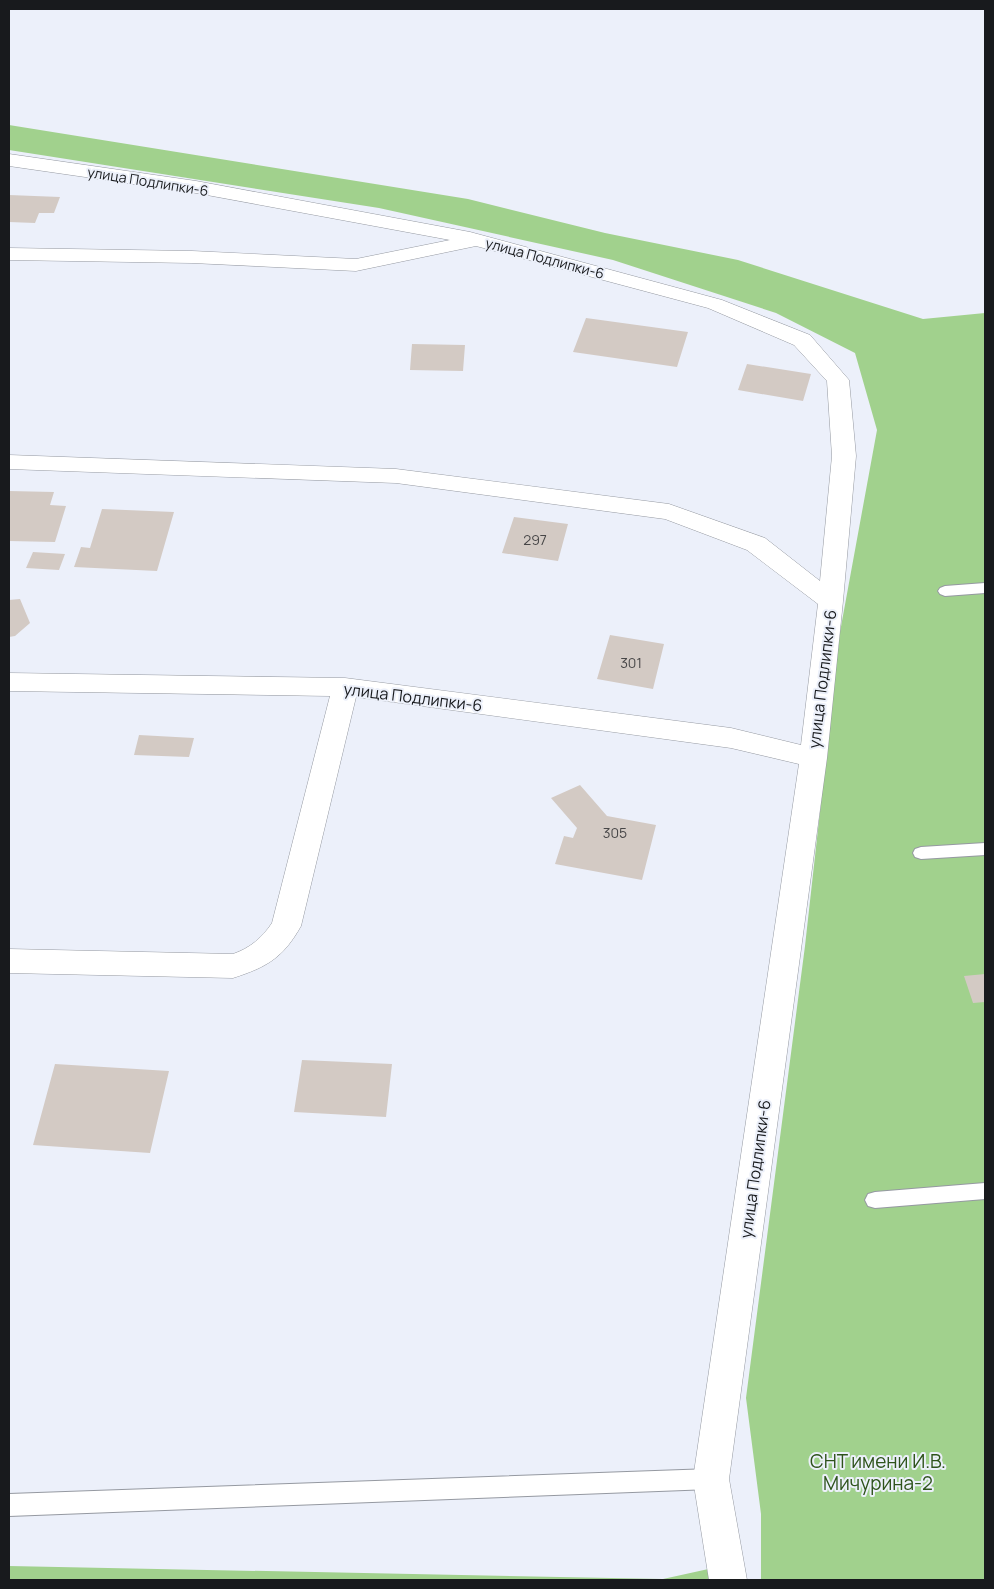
<svg xmlns="http://www.w3.org/2000/svg" width="994" height="1589" viewBox="0 0 994 1589" font-family="Manrope,sans-serif">
  <rect width="100%" height="100%" fill="#ecf0fa"/>
  <!-- green -->
  <path fill="#a1d18d" d="M9 125 468 199 605 233 738 260 923 319 985 313V1580H761V1514L746 1398 805 946 840 632 877 430 855 353 776 313 613 260 379 208 9 150Z
    M9 1566 663 1579 713 1568 716 1580H9Z"/>
  <!-- building -->
  <path fill="#d3cac4" d="M9 195 60 197 54 213H39L35 223 9 222Z
    M586 318 688 332 677 367 573 352Z
    M412 344 465 345 463 371 410 370Z
    M747 364 811 374 803 401 738 390Z
    M9 491 54 492 50 505 66 506 55 542 9 541Z
    M102 509 174 512 157 571 74 567 81 547 90 548Z
    M514 517 568 524 558 561 502 553Z
    M33 552 65 554 59 570 26 568Z
    M20 599 30 623 15 636 9 637V600Z
    M610 635 664 644 653 689 597 679Z
    M139 735 194 738 189 757 134 755Z
    M580 785 607 816 656 825 642 880 555 864 564 836 573 838 577 828 551 798Z
    M985 974V1002L973 1003 964 976Z
    M302 1060 392 1064 386 1117 294 1112Z
    M55 1064 169 1071 150 1153 33 1145Z"/>
  <g fill="none" stroke-linecap="round" stroke-linejoin="round">
    <!-- service casing -->
    <g stroke="#9599a1" stroke-width="2">
      <path id="service" d="M985 583V593L945 596 940 594 938 591 940 588 945 586Z
        M985 843V855L921 859 915 857 913 853 915 849 921 847Z
        M985 1183V1199L875 1208 868 1206 865 1200 868 1194 875 1192Z
        M711 1469 719 1472 722 1479 719 1486 711 1489 9 1516V1494Z"/>
    </g>
    <!-- minor casing -->
    <g stroke="#9599a1" stroke-width="1">
      <path id="minor" d="M9 154 196 181 470 232 722 300 810 335 849 380 856 456 843 601 827 758 729 1479 747 1580H709L693 1479 799 764 731 748 356 697 301 926C283 958 267 967 233 978L9 973V949L233 954C250 948 262 938 272 923L330 696 9 691V673L345 678 731 728 801 745 818 604 747 550 665 519 396 483 9 469V455L396 469 669 504 765 538 820 581 832 456 827 381 794 345 708 308 476 246 356 271 192 263 9 260V248L192 251 356 259 450 240 196 193 9 166Z"/>
    </g>
    <!-- service -->
    <use href="#service" fill="#fff" fill-rule="evenodd"/>
    <!-- minor -->
    <use href="#minor" fill="#fff" fill-rule="evenodd"/>
  </g>
  <g text-anchor="middle" dominant-baseline="central" stroke-width="4" stroke-linejoin="round" paint-order="stroke">
    <!-- far-street labels -->
    <g font-size="14" fill="#181a1d" stroke="#ecf0fa">
      <text transform="translate(148 181) rotate(9)">улица Подлипки-6</text>
      <text transform="translate(545 258) rotate(15)">улица Подлипки-6</text>
    </g>
    <!-- number labels -->
    <g font-size="14" fill="#474647">
      <text x="535" y="539">297</text>
      <text x="631" y="662">301</text>
      <text x="615" y="832">305</text>
    </g>
    <!-- street labels -->
    <g font-size="16" fill="#181a1d" stroke="#ecf0fa">
      <text transform="translate(822 679) rotate(-83)">улица Подлипки-6</text>
      <text transform="translate(413 697) rotate(7)">улица Подлипки-6</text>
      <text transform="translate(755 1169) rotate(-82)">улица Подлипки-6</text>
    </g>
    <!-- near-park labels -->
    <g font-size="19" fill="#2e531b" stroke="#ecf0fa">
      <text x="878" y="1461">СНТ имени И.В.<tspan x="878" dy="22">Мичурина-2</tspan></text>
    </g>
  </g>
  <!-- border -->
  <rect width="994" height="1589" fill="none" stroke="#181a1d" stroke-width="20"/>
</svg>
